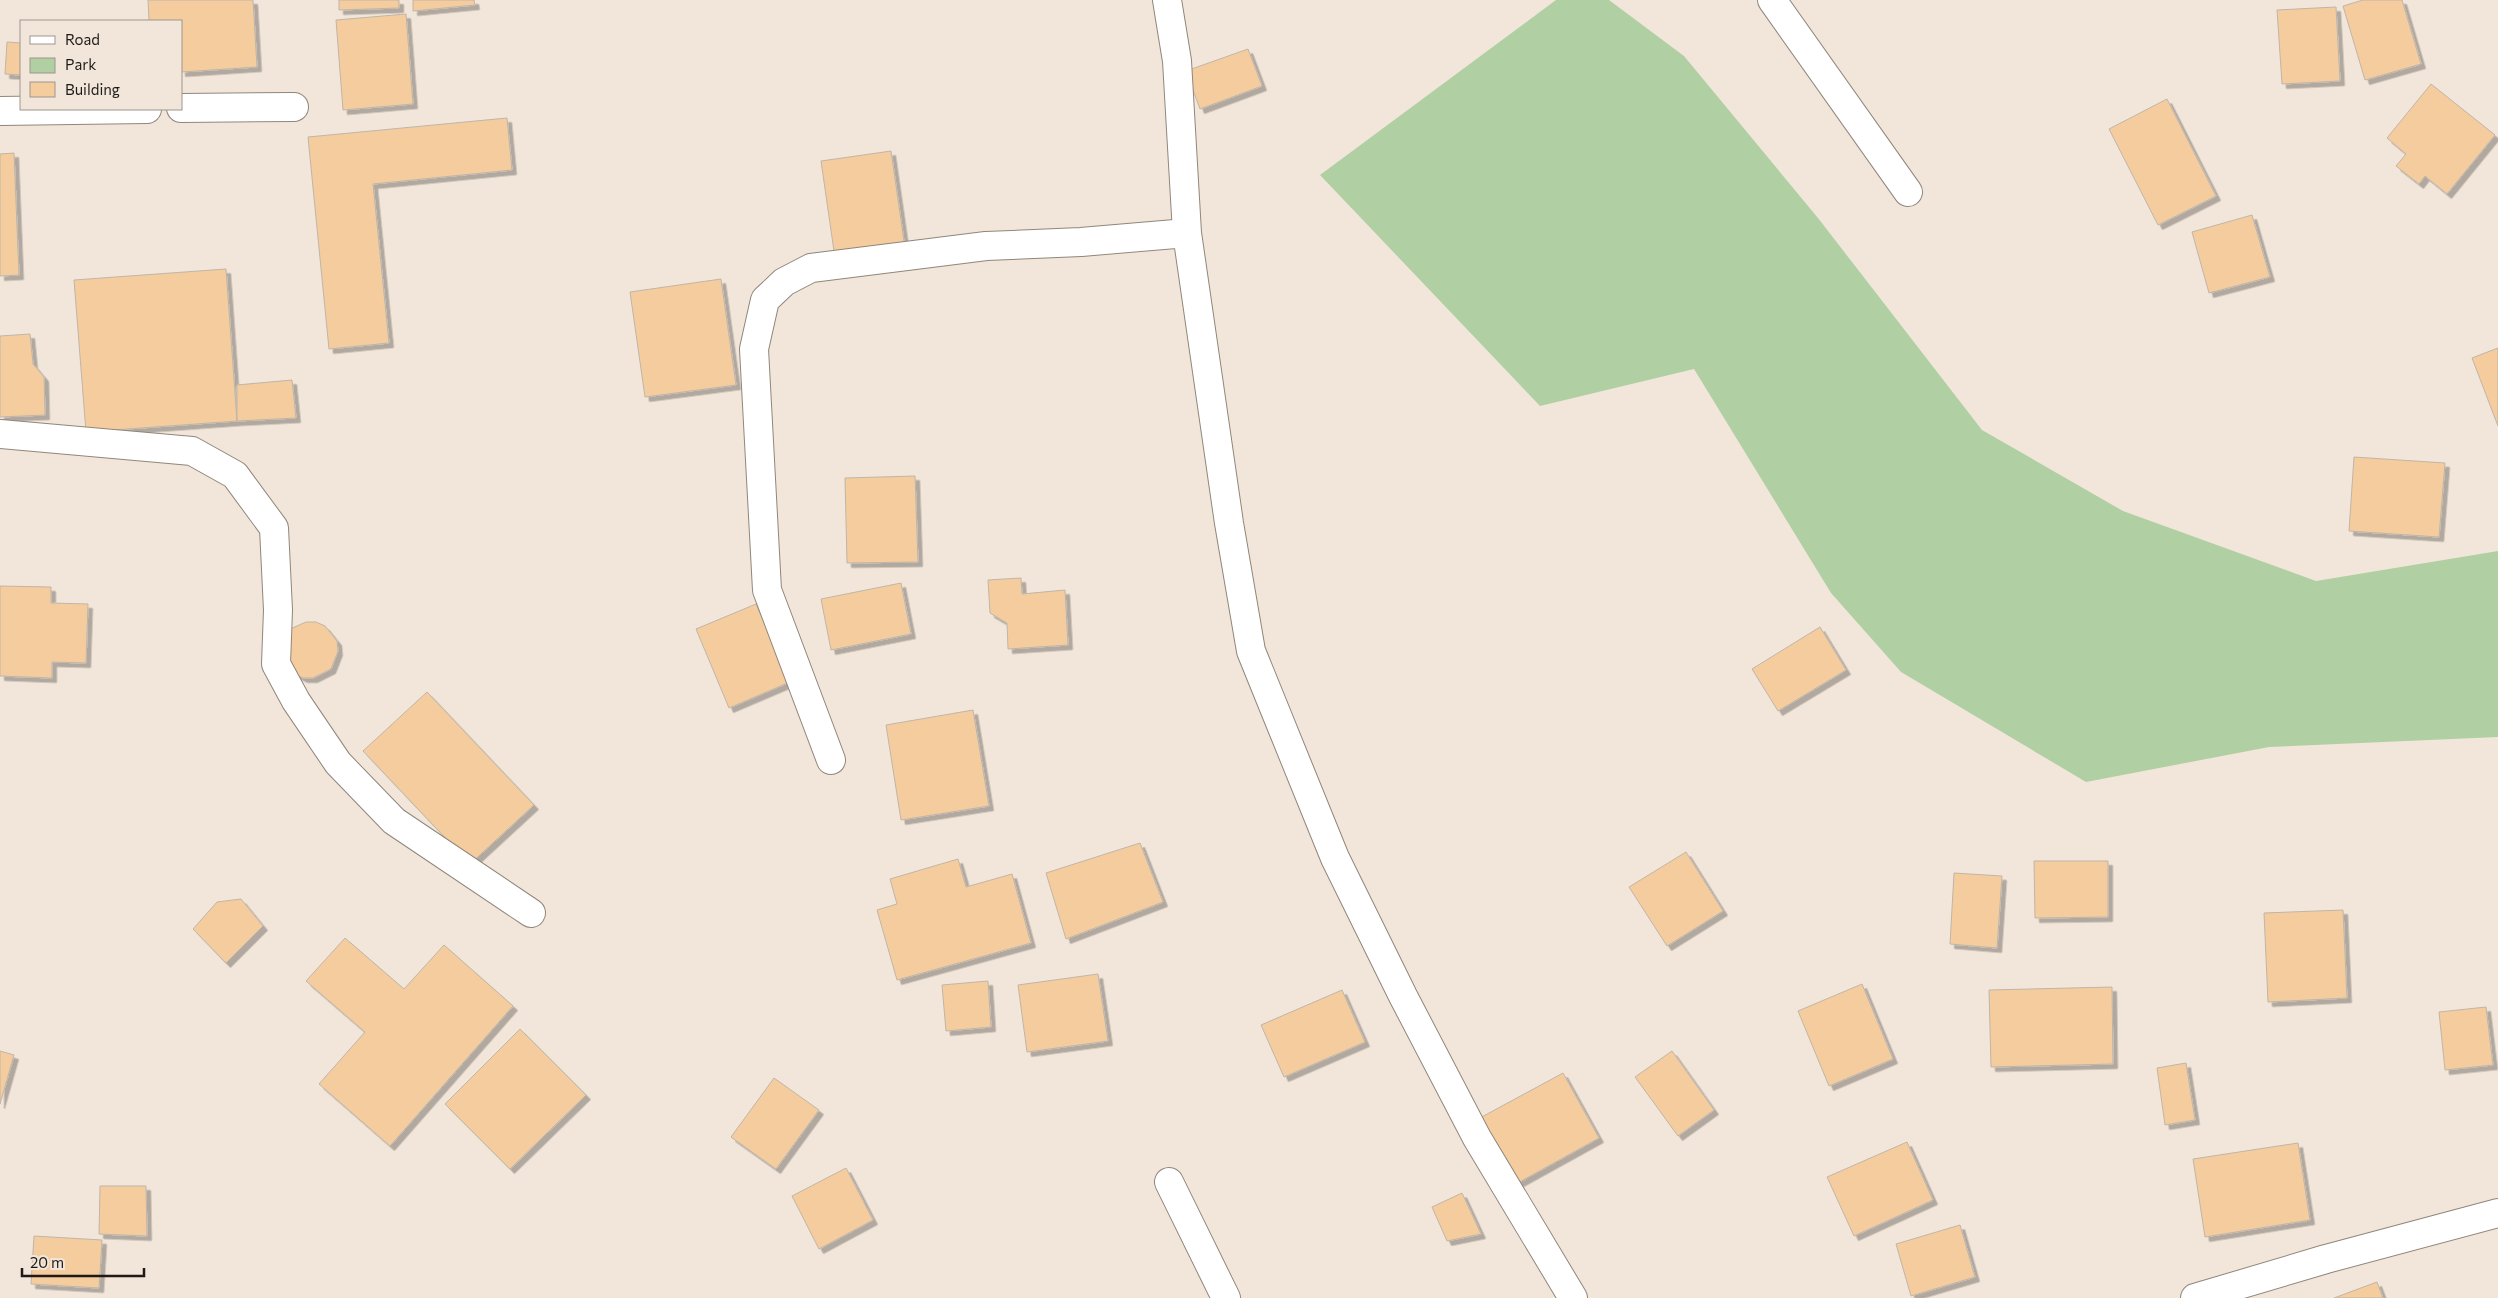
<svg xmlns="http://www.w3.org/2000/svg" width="2498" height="1298" viewBox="0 0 2498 1298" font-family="Commissioner,sans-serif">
  <defs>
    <filter id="shadow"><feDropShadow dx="4.5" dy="4.5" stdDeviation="0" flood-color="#0004"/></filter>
  </defs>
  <rect width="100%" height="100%" fill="#f2e6da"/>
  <!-- green -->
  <path fill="#b0d0a4" d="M1556 0H1609L1684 56 1818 218 1982 430 2123 511 2316 581 2498 551V737L2269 747 2086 782 1901 672 1831 593 1694 369 1540 406 1320 175Z"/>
  <!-- building -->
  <path fill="#f5cc9d" stroke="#bfb5a9" filter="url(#shadow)" d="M148 0H253L257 67 181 72V21H149Z
    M339 0H399V8L339 10Z
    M413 0H474L475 5 413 11Z
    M2363 0H2402L2421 64 2365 80 2343 6Z
    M2336 7 2340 81 2282 84 2277 10Z
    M406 14 413 104 343 110 336 20Z
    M7 42 21 43V75L5 74Z
    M1248 49 1262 86 1200 109 1186 71Z
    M2431 84 2495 135 2447 194 2425 176 2419 184 2396 166 2406 154 2387 138Z
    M2167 99 2216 196 2158 225 2109 129Z
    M507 118 512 170 373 184 389 343 329 349 308 137Z
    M891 151 905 248 835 258 821 161Z
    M14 153 19 275 0 276V154Z
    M2252 215 2270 277 2209 293 2192 232Z
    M226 269 237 421 86 432 74 280Z
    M721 279 736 385 645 397 630 292Z
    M30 334 33 364 44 377 45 415 0 417V336Z
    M2498 348V426L2472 358Z
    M292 380 296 418 237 421V385Z
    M2354 457 2445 463 2439 537 2349 531Z
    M915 476 918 562 847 563 845 478Z
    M1021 578 1022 594 1065 590 1068 645 1008 649 1007 623 990 613 988 580Z
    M901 583 911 634 831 650 821 599Z
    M0 586 51 587V603L88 604 86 663 52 662V678L0 676Z
    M756 604 790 682 729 708 696 629Z
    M306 622H316L325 626 337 641 338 651 331 669 313 678H303L295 674 282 644 290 629Z
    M1820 627 1846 670 1778 711 1752 669Z
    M427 692 534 805 470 864 363 751Z
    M973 710 989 806 901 820 886 725Z
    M1140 843 1163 902 1066 939 1046 873Z
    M1686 852 1723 911 1667 946 1629 887Z
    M958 859 966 887 1012 874 1031 943 897 980 877 910 897 904 890 879Z
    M2034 861H2108V917L2035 918Z
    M1954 873 2002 876 1997 948 1950 944Z
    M241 899 263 926 226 963 193 929 217 902Z
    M2343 910 2347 998 2268 1002 2264 913Z
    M345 938 404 989 444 945 513 1006 390 1146 319 1084 365 1032 306 981Z
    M1098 974 1108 1041 1027 1052 1018 985Z
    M988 981 991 1027 946 1031 942 985Z
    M1862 984 1893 1059 1829 1086 1798 1011Z
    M2112 987 2113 1064 1991 1067 1989 990Z
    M1342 990 1365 1042 1284 1077 1261 1025Z
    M2486 1007 2493 1065 2445 1070 2439 1012Z
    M520 1029 586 1095 510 1169 445 1104Z
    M0 1051 14 1055 0 1104Z
    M1672 1051 1714 1110 1678 1136 1635 1077Z
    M2186 1063 2195 1120 2165 1125 2157 1068Z
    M1563 1073 1599 1138 1514 1185 1478 1119Z
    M774 1078 819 1110 776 1169 731 1137Z
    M1907 1142 1933 1200 1854 1236 1827 1177Z
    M2298 1143 2310 1220 2205 1237 2193 1159Z
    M846 1168 873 1220 819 1249 792 1196Z
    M100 1186H146L147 1236 99 1234Z
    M1462 1193 1481 1234 1447 1241 1432 1207Z
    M1960 1225 1975 1277 1911 1296 1896 1244Z
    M34 1236 102 1240 99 1288 31 1284Z
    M2377 1282 2383 1298H2334Z"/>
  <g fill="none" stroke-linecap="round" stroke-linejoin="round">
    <!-- minor casing -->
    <g stroke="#90867b" stroke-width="30">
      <path id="minor" d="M1772 0 1908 192
        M181 108 294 107
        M0 111 147 109
        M1187 233 1229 523 1251 651 1335 858 1403 996 1477 1138 1573 1298
        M0 434 192 451 235 475 274 528 278 610 276 664 296 701 338 763 394 821 531 913
        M831 760 767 590 754 349 765 300 784 282 811 268 986 246 1081 242 1187 233 1177 61 1167 0
        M1169 1182 1226 1298
        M2195 1298 2326 1259 2498 1213"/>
    </g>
    <!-- minor -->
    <use href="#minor" stroke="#fff" stroke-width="28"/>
  </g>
  <!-- legend -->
  <rect x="20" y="20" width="162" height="90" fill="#f2e6da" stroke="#9d958c"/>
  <rect x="30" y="36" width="25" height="8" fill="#ffffff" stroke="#9d958c"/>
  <text x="65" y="45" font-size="15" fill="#1e1b16">Road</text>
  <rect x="30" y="58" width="25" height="15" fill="#b0d0a4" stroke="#9d958c"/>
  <text x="65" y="70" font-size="15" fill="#1e1b16">Park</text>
  <rect x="30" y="82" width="25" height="15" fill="#f5cc9d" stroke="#9d958c"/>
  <text x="65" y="95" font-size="15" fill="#1e1b16">Building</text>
  <!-- scale -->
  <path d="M22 1268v8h122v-8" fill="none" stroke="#1e1b16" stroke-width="2.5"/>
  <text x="30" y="1268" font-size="15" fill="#1e1b16" stroke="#f2e6da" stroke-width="4" paint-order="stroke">20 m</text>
</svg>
